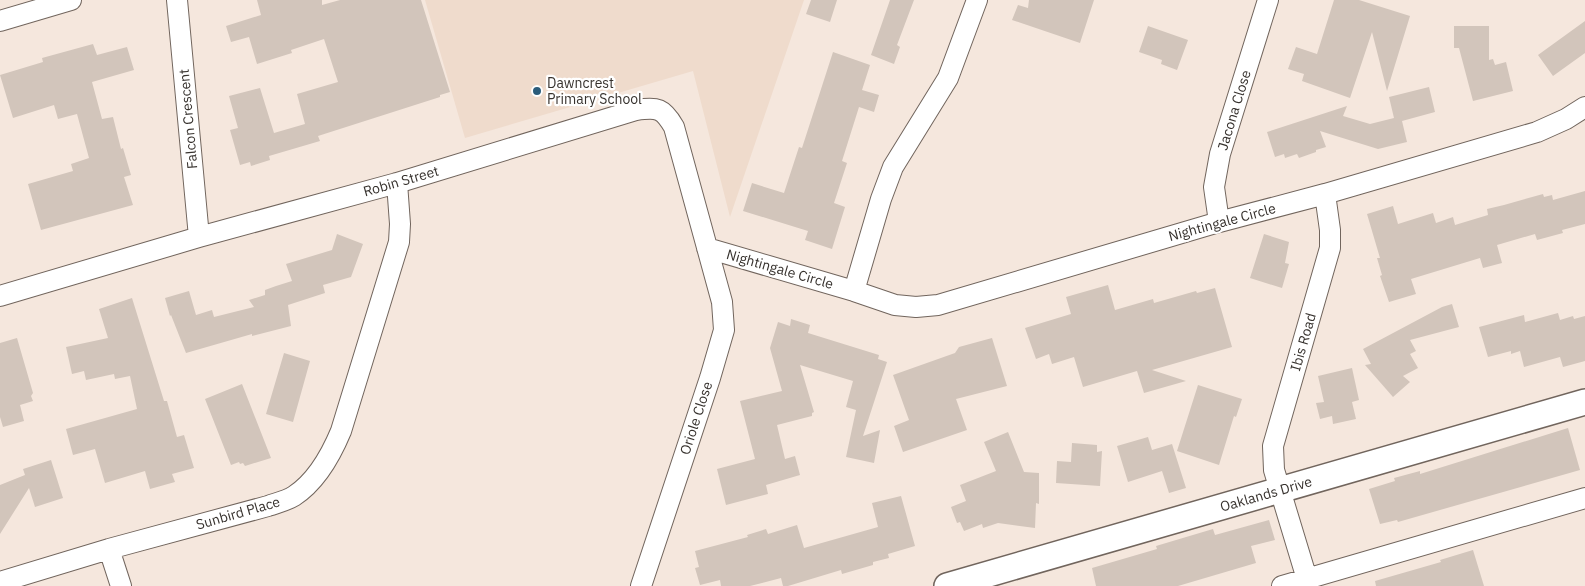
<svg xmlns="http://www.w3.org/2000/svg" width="1585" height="586" viewBox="0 0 1585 586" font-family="'IBM Plex Sans',sans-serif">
  <rect width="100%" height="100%" fill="#f5e7dd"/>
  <!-- built -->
  <path fill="#efdbcc" d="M425 0H804L730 217 693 71 465 138Z"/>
  <!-- building -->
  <path fill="#d2c5bb" d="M257 0H322V5L340 0H421L450 92 440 95V97L318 136 320 141 269 156 270 160 251 166 250 162 240 165 230 130 238 128 229 96 260 88 274 133 305 124 297 94 338 82 324 39 291 50 292 53 257 64 249 37 231 42 226 26 261 15Z
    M811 0H837L830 22 806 14Z
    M890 0H914L897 45 900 47 894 64 871 55Z
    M1029 0H1094L1080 43 1012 20 1018 5 1028 8Z
    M1334 0H1359L1410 16 1387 91 1372 32 1350 98 1302 81 1304 74 1288 69 1296 47 1317 54Z
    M1585 21V53L1553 76 1538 55Z
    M1148 26 1188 40 1177 70 1161 64 1162 60 1139 52Z
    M1454 26H1489V60L1493 59 1495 65 1506 62 1513 91 1473 101 1459 48H1454Z
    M93 44 97 55 127 47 134 70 92 82 102 119 113 117 121 149 123 148 131 175 124 177 133 205 41 230 28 184 73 171 71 164 89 158 77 114 58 119 54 105 13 118 0 75 43 62 42 58Z
    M833 52 870 65 862 90 879 95 874 112 859 107 842 161 847 163 834 203 845 207 832 249 805 240 808 231 743 211 752 183 784 193 799 147 802 148Z
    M1429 87 1435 112 1402 121 1407 142 1378 149 1320 131 1326 147 1316 150V152L1299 158 1297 154 1285 158 1284 154 1275 157 1267 132 1347 106 1343 116 1370 124 1394 118 1389 97Z
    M1585 191V224L1562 230 1563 233 1537 240 1535 234 1497 245 1502 263 1483 268 1480 258 1411 279 1416 294 1389 302 1380 276 1382 275 1377 258H1380L1367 214 1393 206 1398 224 1433 213 1436 223 1453 217 1455 225 1488 215 1487 209 1504 205 1543 194 1544 197 1552 195 1553 200Z
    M337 234 363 244 351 277 323 285 325 293 288 305 291 326 252 336V334L186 353 171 315 170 316 165 298 189 291 196 315 212 310 214 317 254 307 249 300 265 295V290L276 286 292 281 286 264 332 250Z
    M1264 234 1289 242 1285 263 1289 264 1282 288 1250 278Z
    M1108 285 1115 310 1153 299 1154 303 1196 291 1197 293 1215 288 1232 347 1152 370 1186 381 1144 393 1137 371 1083 387 1074 357 1052 364 1049 354 1036 359 1025 328 1071 314 1066 297Z
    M132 298 164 401H167L177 437 184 435 194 468 172 474 175 482 150 489 145 471 105 483 95 449 73 455 66 429 137 409 130 376 115 379 114 374 86 380 84 371 72 374 66 347 108 338 99 309Z
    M1452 304 1459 327 1410 340 1416 351 1410 354 1418 368 1403 376 1410 382 1393 397 1365 365 1371 364 1363 349 1442 307Z
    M1558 313 1560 320 1573 316 1574 319 1585 316V361L1563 367 1560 357 1524 367 1520 351 1511 354V351L1488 357 1479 327 1524 315 1525 322Z
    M791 319 810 325 808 333 879 355 878 359 887 362 863 436 880 430 874 463 846 457 856 410 846 407 853 381 800 365 814 412 812 413V416L777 425 785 459 795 456 800 475 766 485 768 494 726 505 717 469 755 459 740 401 782 391 770 348 778 322 790 326Z
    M17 338 33 393 31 396 33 401 20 405 24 421 3 427 0 417V343Z
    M992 338 1007 386 956 399 967 430 903 452 894 426 909 420 893 375 955 353 959 347Z
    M284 353 310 361 293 422 266 414Z
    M1352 368 1359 400 1352 402 1356 419 1333 424 1332 416 1320 419 1316 403 1324 402 1318 376Z
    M242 384 271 458 245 466 243 463 240 464 239 462 231 465 205 399Z
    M1198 385 1242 399 1236 417 1234 416 1219 465 1177 451Z
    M1568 428 1580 470 1398 522 1397 520 1380 524 1369 489 1395 481 1394 478 1420 471V474Z
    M1008 432 1024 472 1039 473V504L1036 503 1035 528 998 523 983 528 982 524 964 531 960 522 957 523 951 507 966 501 960 485 996 471 984 442Z
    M1148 437 1152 450 1172 444 1186 488 1169 493 1162 471 1128 482 1117 446Z
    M1072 443 1097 445V452L1102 451 1100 486 1056 483 1057 461 1071 462Z
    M51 460 63 498 35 507 29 488 0 534V485L25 475 23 469Z
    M901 496 915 546 888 554 889 558 873 562V565L842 574 841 570 788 586H783L781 578 750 586H721L720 580 700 585 695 568 699 567 695 551 748 537 747 535 766 529 768 534 797 525 804 548 878 527 872 503Z
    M1269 520 1275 540 1251 546 1256 563 1178 586H1096L1092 568 1157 549 1156 546 1213 529 1215 535Z
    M1473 550 1484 586H1376L1375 581 1441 562 1440 560Z"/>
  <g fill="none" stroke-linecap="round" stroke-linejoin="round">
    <!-- minor casing -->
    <g stroke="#71655d" stroke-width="22">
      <path id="minor" d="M177 0 199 237
        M0 21 71 0
        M1219 222 1214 187 1220 154 1268 0
        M707 248 854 291 895 305 916 307 938 305 1219 222 1325 194 1537 132 1566 119 1585 107
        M854 291 881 199 893 167 948 78 977 0
        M0 296 199 237 397 183 636 110C658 107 663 108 674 127L722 302 724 330 710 378 641 586
        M109 549 121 586
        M1307 579 1274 470 1273 446 1330 248V230L1325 194
        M0 582 109 549 268 506C276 503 286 501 294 496 317 481 331 455 341 431L399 242 400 224 397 183
        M1282 586 1585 498"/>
    </g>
    <!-- tertiary casing -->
    <g stroke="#71655d" stroke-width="28">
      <path id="tertiary" d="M947 586 1585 402"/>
    </g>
    <!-- minor -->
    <use href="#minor" stroke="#fff" stroke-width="20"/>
    <!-- tertiary -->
    <use href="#tertiary" stroke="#fff" stroke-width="25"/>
  </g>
  <!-- markers -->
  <circle fill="#2b5c7a" stroke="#fff" stroke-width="2" cx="537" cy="91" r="5"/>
  <g text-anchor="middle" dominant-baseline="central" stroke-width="4.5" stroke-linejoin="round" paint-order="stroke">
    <!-- poi labels -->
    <g font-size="14" fill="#37322e" stroke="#fff" text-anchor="start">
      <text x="547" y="83">Dawncrest<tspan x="547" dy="16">Primary School</tspan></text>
    </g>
    <!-- street labels -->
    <g font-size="14" fill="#37322e" stroke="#fff">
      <text transform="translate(1234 110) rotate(-73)">Jacona Close</text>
      <text transform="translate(188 119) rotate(-95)">Falcon Crescent</text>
      <text transform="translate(401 181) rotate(-16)">Robin Street</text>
      <text transform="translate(1222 222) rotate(-15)">Nightingale Circle</text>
      <text transform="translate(780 269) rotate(16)">Nightingale Circle</text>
      <text transform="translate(1303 342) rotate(-74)">Ibis Road</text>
      <text transform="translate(696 418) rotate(-72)">Oriole Close</text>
      <text transform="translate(1266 494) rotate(-16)">Oaklands Drive</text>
      <text transform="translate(238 513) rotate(-16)">Sunbird Place</text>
    </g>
  </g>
</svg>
